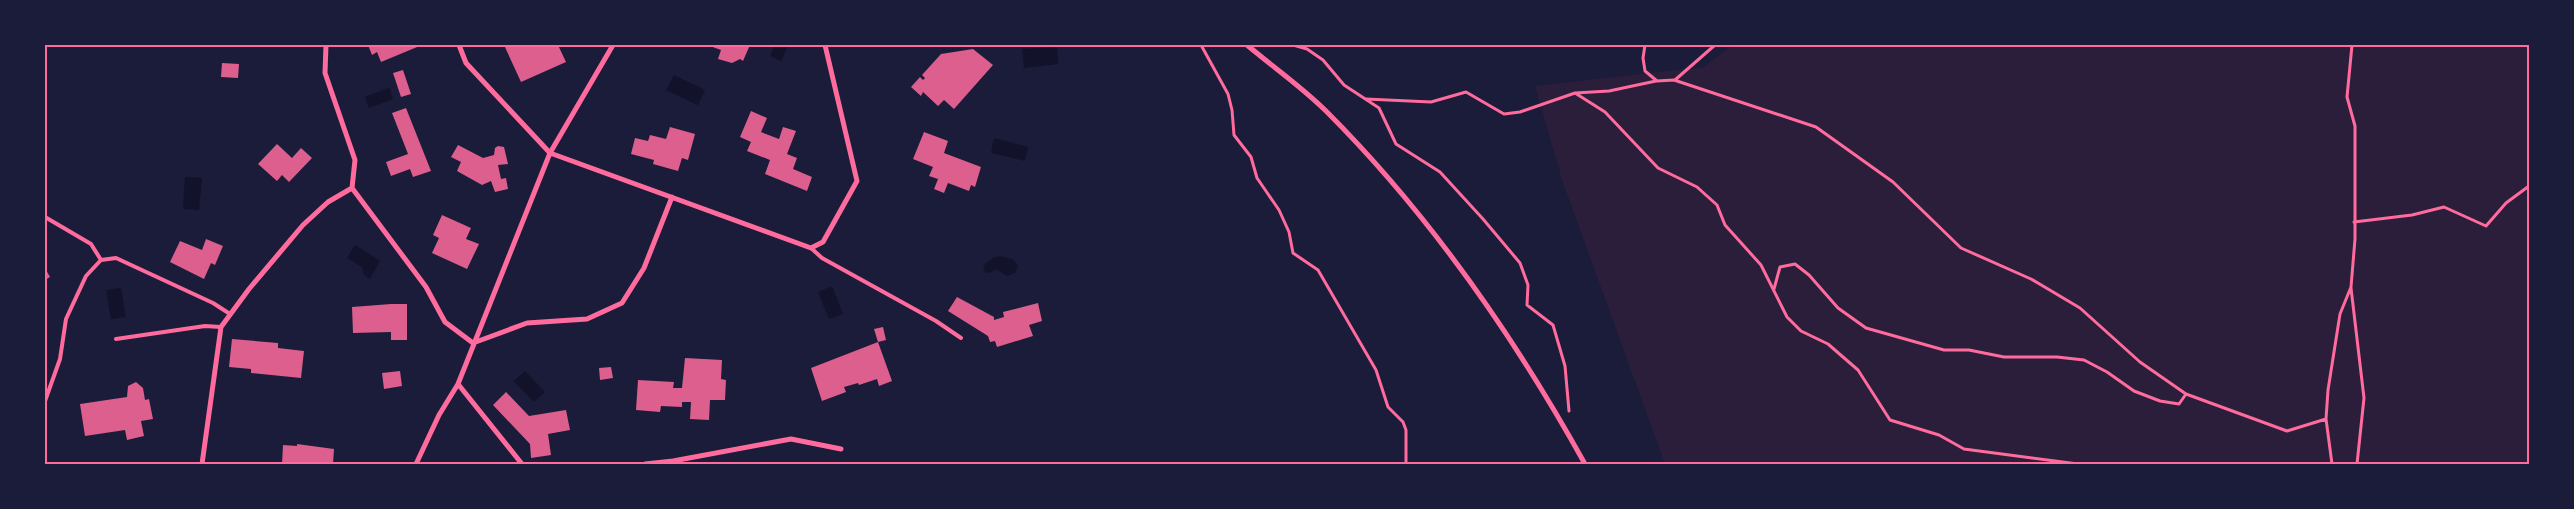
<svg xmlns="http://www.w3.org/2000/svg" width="2574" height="509" viewBox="0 0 2574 509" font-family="'PT Sans',sans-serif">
  <rect width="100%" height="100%" fill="#1b1b3a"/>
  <!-- green -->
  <path fill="#2a1e3b" d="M1732 45H2529V464H1665L1562 180 1535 86 1704 67Z"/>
  <!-- water -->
  <path fill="#12122b" d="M775 45H788L781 61 770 56Z
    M1057 47 1058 64 1024 68 1022 49Z
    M674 75 705 90 698 105 666 90Z
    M389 88 393 99 369 108 365 97Z
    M994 138 1028 147 1025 161 991 153Z
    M185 177 202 178 199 210 183 209Z
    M355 245 380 261 370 279 364 275 363 268 347 258Z
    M1001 256 1014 260 1018 266 1015 273 1007 276 996 269 990 273 985 272 983 266 993 258Z
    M832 286 843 314 829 319 818 292Z
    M121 288 126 317 111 319 106 290Z
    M525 371 545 392 534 402 514 381Z"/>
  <!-- building -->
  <path fill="#dd5f8e" d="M368 45H422L381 62 377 52 372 55Z
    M504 45H558L566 62 521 82Z
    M707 45H750L743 61 740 59 732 63 718 59 721 50Z
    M973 49 993 65 954 109 944 100 938 106 923 92 921 96 911 87 920 77 923 80 925 78 922 75 941 54Z
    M222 63 239 64 238 78 221 77Z
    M403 70 411 94 401 97 393 73Z
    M406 108 431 171 413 177 410 169 391 176 386 162 408 154 392 113Z
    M751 111 767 118 761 132 779 139 783 127 796 131 787 154 797 158 793 169 812 177 807 191 765 174 770 160 747 151 751 142 740 137Z
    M670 127 695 134 688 160 682 158 678 171 653 164 654 160 631 154 635 138 648 141 650 135 666 139Z
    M924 132 948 141 944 153 981 167 975 187 971 185 969 191 948 183 944 193 934 189 938 179 929 176 933 167 913 159Z
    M277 144 292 158 301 148 312 158 289 182 282 175 277 181 258 164Z
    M458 145 483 158 494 155 495 148 498 146 504 147 508 164 498 165 501 179 506 178 508 189 495 192 491 181 482 185 457 171 461 162 451 157Z
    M442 215 471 228 466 239 479 244 467 269 432 253 439 238 433 235Z
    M206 239 223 246 215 265 211 263 204 279 170 262 180 241 202 250Z
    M45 268 50 277 45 280Z
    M957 297 994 317V320L1004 317 1003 312 1038 303 1042 321 1029 325 1033 336 997 347 995 341 990 342 988 336 948 311Z
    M391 304H407V340H391V332L353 333 352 307Z
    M883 327 886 340 878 342 874 329Z
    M232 339 278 343V348L304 351 301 378 251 373V369L229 367Z
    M878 342 892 381 879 386 877 379 859 385 858 383 844 387 846 392 822 401 811 368Z
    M685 358 722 360 721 379 726 380 725 400H710L709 420 690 419 691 402H682V407L661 406 660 412 636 410 638 380 674 382 673 388H682Z
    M611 367 613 378 600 380 599 368Z
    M400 371 402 386 384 389 382 373Z
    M136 382 143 388 145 400 149 399 153 419 141 421 144 436 127 440 125 430 85 436 80 404 127 397 128 386Z
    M506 392 529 416 566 410 570 430 548 434 551 455 531 458 530 444 493 405Z
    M297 444 334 449 333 464H282L283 445 297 446Z"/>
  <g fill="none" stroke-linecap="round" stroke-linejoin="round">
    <!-- path -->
    <path stroke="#ff6b9d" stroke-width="3" d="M1201 45 1228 94 1232 110 1234 135 1251 157 1257 178 1279 210 1289 232 1293 253 1318 270 1376 370 1388 407 1403 422 1406 430V464
      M1293 45 1307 49 1323 60 1344 85 1379 108 1396 144 1440 172 1483 219 1520 263 1528 285 1527 305 1553 325 1565 366 1569 411
      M1645 45 1643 58 1645 71 1657 81 1674 80 1816 127 1893 182 1961 248 2031 279 2080 308 2140 362 2186 394 2287 431 2326 419
      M1675 80 1715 45
      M1575 93 1605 112 1658 168 1697 187 1717 205 1725 225 1761 265 1787 317 1801 331 1828 344 1858 370 1890 420 1939 435 1964 449 2078 464
      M1366 99 1431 102 1466 92 1504 114 1520 112 1575 93 1609 91 1656 81
      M2354 222 2412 215 2444 207 2486 226 2506 203 2529 186
      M2351 288 2364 398 2357 464
      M1774 289 1780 267 1795 264 1809 275 1838 308 1866 328 1944 350H1969L2004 357H2057L2084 360 2107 372 2134 391 2160 401 2179 404 2186 394
      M2332 464 2326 419 2328 390 2340 314 2351 287 2355 239V126L2347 97 2352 45"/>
    <!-- service -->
    <path stroke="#ff6b9d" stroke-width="4" d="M45 217 91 244 101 260
      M811 248 822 258 936 321 961 338
      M116 339 205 326 221 327
      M45 401 60 359 66 319 86 276 101 260 116 258 213 303 230 314"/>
    <!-- minor -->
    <path stroke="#ff6b9d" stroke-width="5" d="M326 45 325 73 355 160 352 188 426 287 445 322 473 343 527 323 587 319 622 303 644 268 672 197
      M459 45 466 63 550 153 811 248 823 242 857 181 825 45
      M1247 45C1273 67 1302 87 1326 111 1430 215 1514 336 1585 464
      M458 384 522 464
      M202 464 221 327 249 289 303 225 328 202 352 188
      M416 464 439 415 458 384 550 153 613 45
      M645 464 673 461 791 439 841 449"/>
  </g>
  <!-- border -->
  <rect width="2574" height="509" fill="none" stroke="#1b1b3a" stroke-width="92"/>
  <rect x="46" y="46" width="2482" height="417" fill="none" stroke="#ff6b9d" stroke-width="2"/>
</svg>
